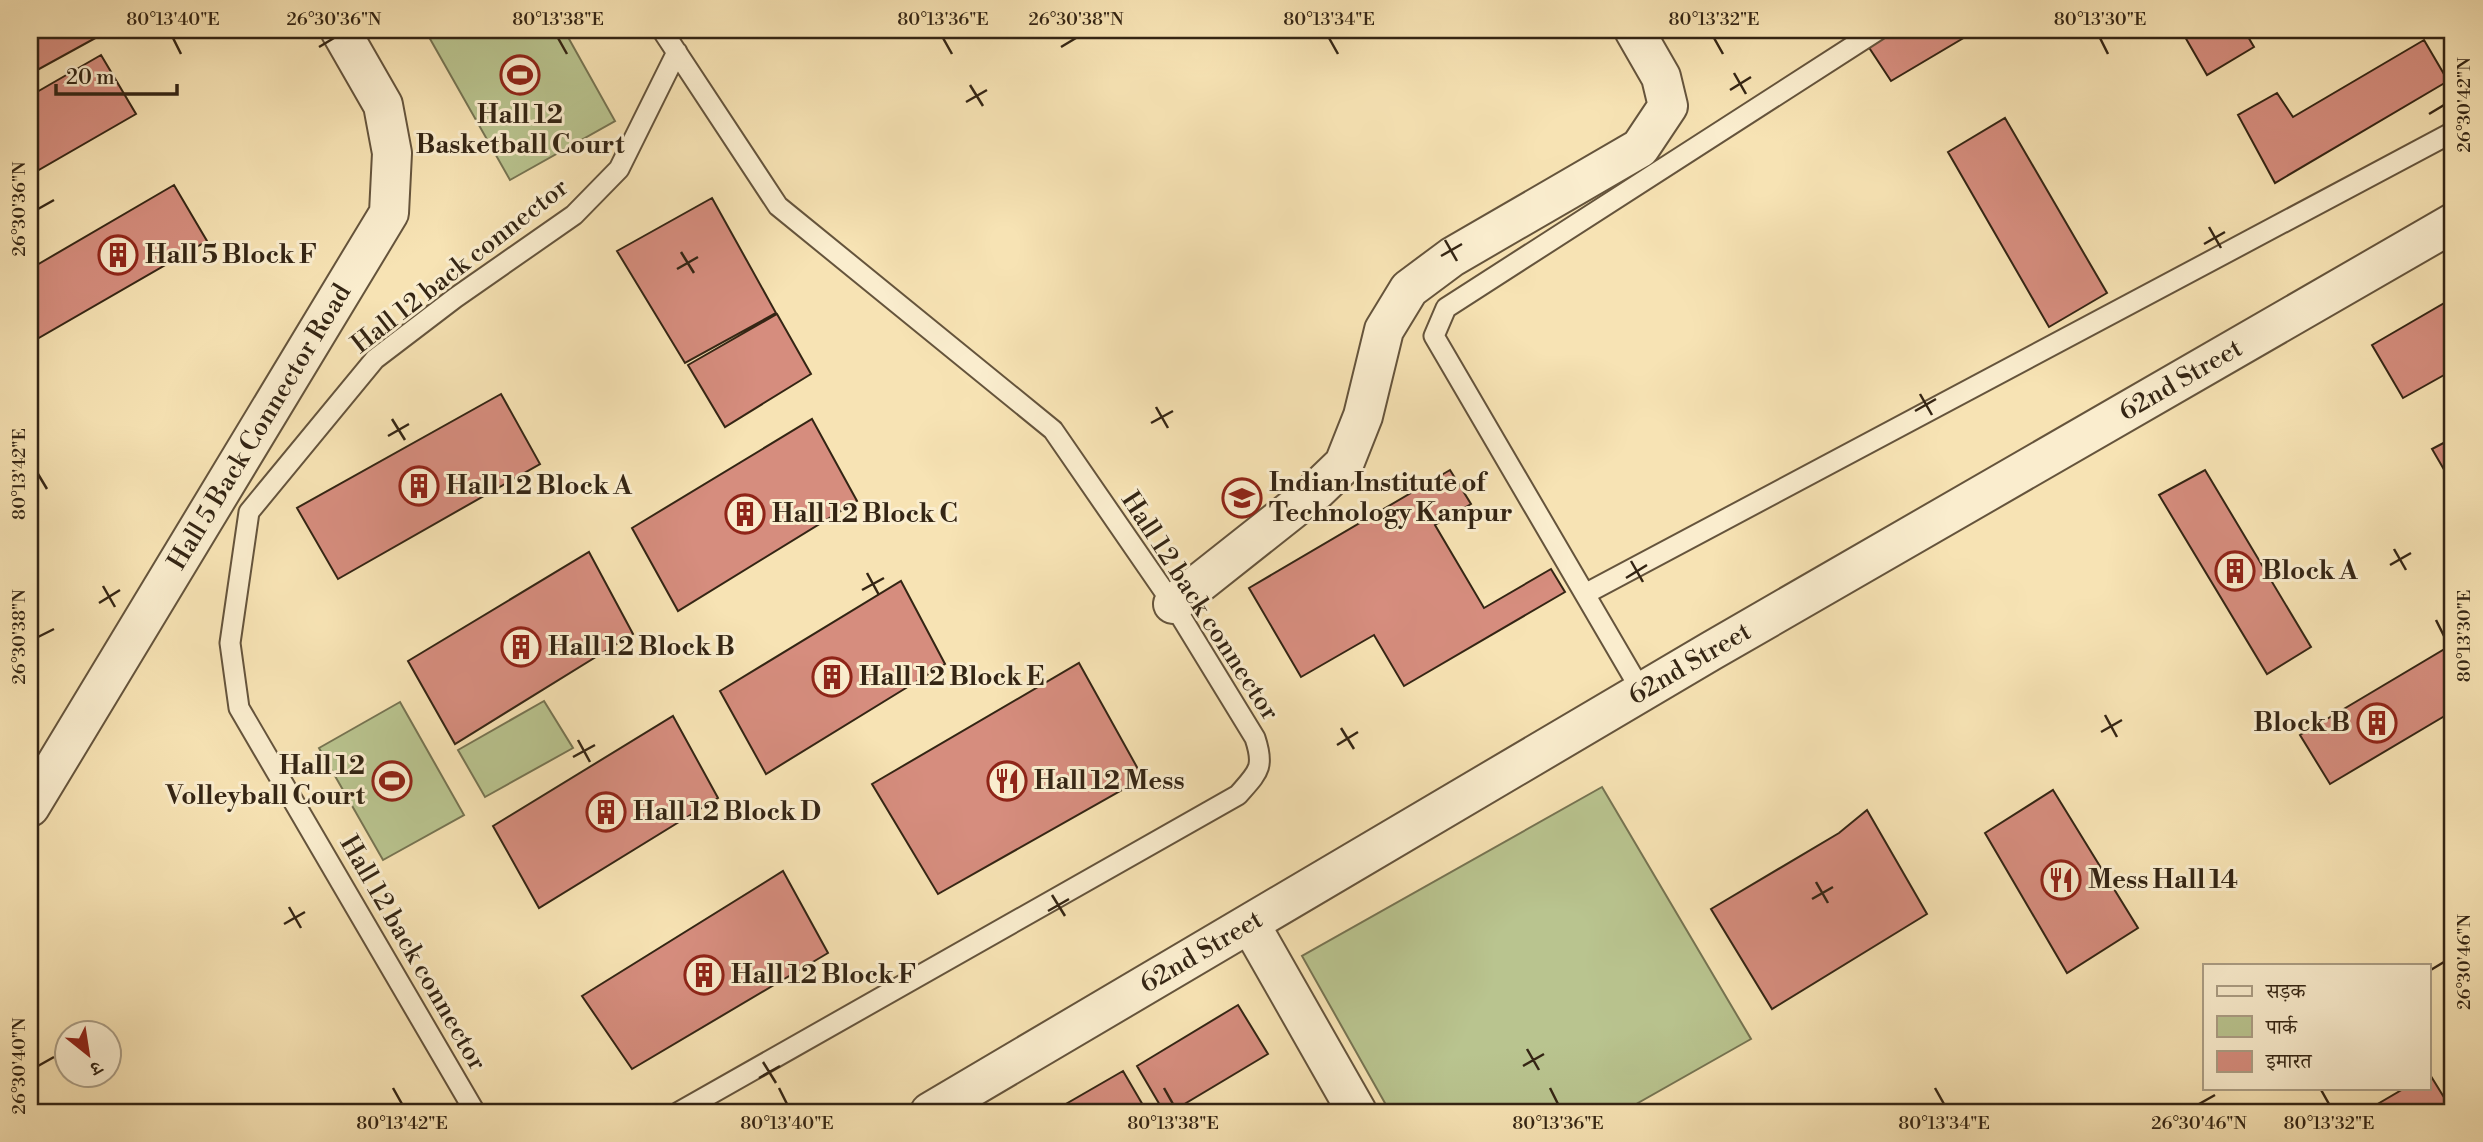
<svg xmlns="http://www.w3.org/2000/svg" width="2483" height="1142" viewBox="0 0 2483 1142" font-family="'Libre Bodoni','Noto Serif Devanagari',serif">
  <rect width="100%" height="100%" fill="#f7e3b4"/>
  <filter id="stains"><feTurbulence type="fractalNoise" baseFrequency=".00286" numOctaves="4"/><feColorMatrix values="0 0 0 0 .2 0 0 0 0 .09 0 0 0 0 .02 0 0 0 .5 -.17"/></filter>
  <radialGradient id="worn" r=".72"><stop offset=".6" stop-color="#630" stop-opacity="0"/><stop offset="1" stop-color="#630" stop-opacity=".3"/></radialGradient>
  <!-- green -->
  <path fill="#b9c48f" stroke="#767452" stroke-width="2" d="M425 30H564L615 121 510 180Z
    M544 701 573 748 485 797 458 750Z
    M400 702 464 815 383 860 319 748Z
    M1602 787 1751 1039 1622 1112H1390L1302 956Z"/>
  <!-- building -->
  <path fill="#d68d7e" stroke="#342514" stroke-width="2" d="M30 30H110L30 74Z
    M1892 30H1977L1891 81 1868 46Z
    M2181 30H2244L2254 47 2207 75Z
    M2424 40 2448 81 2275 183 2238 115 2277 93 2293 117Z
    M101 55 136 114 30 175V96Z
    M2005 118 2107 293 2049 327 1948 152Z
    M174 185 207 241 30 343V269Z
    M712 198 776 313 685 363 617 251Z
    M2453 298V370L2403 398 2372 345Z
    M777 314 811 374 725 427 688 365Z
    M501 394 540 464 338 579 297 508Z
    M812 419 857 501 678 611 632 528Z
    M2453 438V485L2432 449Z
    M1450 470 1471 504 1435 525 1484 608 1551 569 1565 592 1404 686 1374 635 1301 677 1249 588Z
    M2205 470 2311 647 2267 674 2159 495Z
    M589 552 633 634 455 744 408 661Z
    M901 581 945 664 766 774 720 691Z
    M2453 644V711L2330 784 2300 735Z
    M1079 663 1143 778 938 894 872 784Z
    M673 716 718 798 539 908 493 826Z
    M2053 790 2138 928 2067 973 1985 833Z
    M1867 810 1927 914 1772 1009 1711 909 1839 833Z
    M783 871 828 953 632 1069 582 996Z
    M1238 1005 1268 1054 1171 1112H1164L1137 1066Z
    M1123 1071 1147 1112H1052Z
    M2429 1073 2453 1112H2364L2405 1088H2429Z"/>
  <g fill="none" stroke-linecap="round" stroke-linejoin="round">
    <!-- service casing -->
    <g stroke="#65543c" stroke-width="23">
      <path id="service" d="M662 30 778 206 1053 430 1173 604 1255 738C1265 768 1258 772 1238 795L679 1112
        M1585 594 2453 132
        M1642 692 1434 336 1446 308 1878 30
        M475 1112 239 708 230 643 249 512 375 359 455 298 574 215 619 169 677 52"/>
    </g>
    <!-- minor casing -->
    <g stroke="#65543c" stroke-width="42">
      <g id="minor">
        <path d="M1173 604 1317 490 1344 464 1363 416 1384 330 1409 289 1452 257 1640 148 1668 106 1661 77 1634 30"/>
        <path id="s1" d="M30 807 389 213 392 153 383 105 340 30"/>
        <path d="M1250 924 1357 1112"/>
        <path id="s2" d="M930 1112 1711 651 2453 223"/>
      </g>
    </g>
    <!-- service -->
    <use href="#service" stroke="#faedce" stroke-width="19"/>
    <!-- minor -->
    <use href="#minor" stroke="#faedce" stroke-width="38"/>
  </g>
  <!-- ticks -->
  <path fill="none" stroke="#342514" stroke-width="2.5" d="M173 38 181 54M558 38 567 54M943 38 952 54M1329 38 1338 54M1714 38 1723 54M2100 38 2108 54M319 47 334 38M1061 47 1076 38M1734 73 1746 94M970 85 983 106M1730 90 1751 77M966 102 987 90M2429 114 2444 105M38 209 54 200M2209 227 2221 248M1445 240 1457 261M2204 244 2225 232M681 252 694 273M1441 256 1462 244M677 269 698 257M1920 394 1932 415M1156 407 1168 428M1915 411 1936 399M392 419 405 440M1151 423 1173 411M388 436 409 424M38 474 47 489M2394 549 2406 570M1631 561 1643 582M2390 565 2411 553M867 573 879 595M1626 578 1647 565M103 586 115 607M862 590 884 578M99 603 120 590M2436 620 2444 636M38 637 54 629M2105 715 2117 737M1341 728 1354 749M2101 732 2122 720M578 740 590 762M1337 745 1358 732M573 757 595 745M1816 882 1828 903M1052 895 1065 916M1812 899 1833 887M289 907 301 928M1048 911 1069 899M284 924 305 912M2429 971 2444 962M1527 1049 1539 1070M763 1062 776 1083M38 1066 54 1057M1523 1066 1544 1054M759 1078 780 1066M393 1088 402 1104M779 1088 787 1104M1164 1088 1173 1104M1550 1088 1558 1104M1935 1088 1944 1104M2320 1088 2329 1104M2199 1104 2215 1095"/>
  <!-- icons -->
  <defs>
    <g id="stadium-ring" transform="scale(2.0125)"><circle r="9.5" fill="#faedce" stroke="#8f2418" stroke-width="1.5"/><path d="M0-5a6.5 5 0 1 0 0 10a6.5 5 0 1 0 0-10ZM-3.5-1.8h7v3.6h-7Z" fill="#8f2418"/></g>
    <g id="building-ring" transform="scale(2.0125)"><circle r="9.5" fill="#faedce" stroke="#8f2418" stroke-width="1.5"/><path d="M-4-6H4V6H1V3H-1V6H-4ZM-2.5-4.3h1.7v1.8h-1.7ZM.8-4.3h1.7v1.8H.8ZM-2.5-1h1.7V.8h-1.7ZM.8-1h1.7V.8H.8Z" fill="#8f2418"/></g>
    <g id="university-ring" transform="scale(2.0125)"><circle r="9.5" fill="#faedce" stroke="#8f2418" stroke-width="1.5"/><path d="M0-5L7-2L0 1L-7-2ZM-4 1L0 2.5L4 1V4Q0 6-4 4Z" fill="#8f2418"/></g>
    <g id="restaurant-ring" transform="scale(2.0125)"><circle r="9.5" fill="#faedce" stroke="#8f2418" stroke-width="1.5"/><path d="M-5-6h1v4h1v-4h1v4h1v-4h1v5L-1.5 .5V6h-2V.5L-5-1ZM5-6V6H3V1.5H1.5Q1.5-4 5-6Z" fill="#8f2418"/></g>
  </defs>
  <g fill-rule="evenodd">
    <use href="#stadium-ring" x="520" y="75"/>
    <use href="#building-ring" x="118" y="255"/>
    <use href="#building-ring" x="419" y="486"/>
    <use href="#university-ring" x="1242" y="498"/>
    <use href="#building-ring" x="745" y="514"/>
    <use href="#building-ring" x="2235" y="571"/>
    <use href="#building-ring" x="521" y="647"/>
    <use href="#building-ring" x="832" y="677"/>
    <use href="#building-ring" x="2377" y="723"/>
    <use href="#stadium-ring" x="392" y="781"/>
    <use href="#restaurant-ring" x="1007" y="781"/>
    <use href="#building-ring" x="606" y="812"/>
    <use href="#restaurant-ring" x="2061" y="880"/>
    <use href="#building-ring" x="704" y="975"/>
  </g>
  <g text-anchor="middle" dominant-baseline="central" stroke-width="6" stroke-linejoin="round" paint-order="stroke">
    <!-- poi labels -->
    <g font-size="26" font-weight="bold" fill="#342514" stroke="#faedce" text-anchor="start">
      <text x="520" y="115" text-anchor="middle">Hall 12<tspan x="520" dy="30">Basketball Court</tspan></text>
      <text x="145" y="255">Hall 5 Block F</text>
      <text x="1269" y="483">Indian Institute of<tspan x="1269" dy="30">Technology Kanpur</tspan></text>
      <text x="446" y="486">Hall 12 Block A</text>
      <text x="772" y="514">Hall 12 Block C</text>
      <text x="2262" y="571">Block A</text>
      <text x="548" y="647">Hall 12 Block B</text>
      <text x="859" y="677">Hall 12 Block E</text>
      <text x="2350" y="723" text-anchor="end">Block B</text>
      <text x="365" y="766" text-anchor="end">Hall 12<tspan x="365" dy="30">Volleyball Court</tspan></text>
      <text x="1034" y="781">Hall 12 Mess</text>
      <text x="633" y="812">Hall 12 Block D</text>
      <text x="2088" y="880">Mess Hall 14</text>
      <text x="731" y="975">Hall 12 Block F</text>
    </g>
    <!-- street labels -->
    <g font-size="26" fill="#342514" stroke="#faedce">
      <text transform="translate(460 266) rotate(-38)">Hall 12 back connector</text>
      <text stroke="none"><textPath href="#s2" startOffset="1449">62nd Street</textPath></text>
      <text stroke="none"><textPath href="#s1" startOffset="444">Hall 5 Back Connector Road</textPath></text>
      <text transform="translate(1200 606) rotate(57)">Hall 12 back connector</text>
      <text stroke="none"><textPath href="#s2" startOffset="882">62nd Street</textPath></text>
      <text stroke="none"><textPath href="#s2" startOffset="315">62nd Street</textPath></text>
      <text transform="translate(413 953) rotate(60)">Hall 12 back connector</text>
    </g>
  </g>
  <!-- margin -->
  <rect width="2483" height="1142" fill="none" stroke="#f7e3b4" stroke-width="77"/>
  <!-- legend -->
  <rect x="2203" y="964" width="228" height="126" fill="#faedce" stroke="#ab9d84" stroke-width="2"/>
  <rect x="2217" y="986" width="35" height="10" fill="#faedce" stroke="#ab9d84" stroke-width="2"/>
  <text x="2266" y="998" font-size="21" fill="#342514">सड़क</text>
  <rect x="2217" y="1016" width="35" height="21" fill="#b9c48f" stroke="#ab9d84" stroke-width="2"/>
  <text x="2266" y="1034" font-size="21" fill="#342514">पार्क</text>
  <rect x="2217" y="1051" width="35" height="21" fill="#d68d7e" stroke="#ab9d84" stroke-width="2"/>
  <text x="2266" y="1068" font-size="21" fill="#342514">इमारत</text>
  <!-- north arrow -->
  <g transform="translate(88 1054) rotate(150)"><circle r="33" fill="#faedce" stroke="#ab9d84" stroke-width="2"/>
  <path d="M0-5L12 26L0 18L-12 26Z" fill="#8f2418"/>
  <text y="-10" font-size="19" font-weight="bold" text-anchor="middle" fill="#342514">उ</text>
  </g>
  <!-- scale -->
  <path d="M56 84v10h121v-10" fill="none" stroke="#342514" stroke-width="3.5"/>
  <text x="66" y="84" font-size="21" fill="#342514" stroke="#faedce" stroke-width="5" paint-order="stroke">20 m</text>
  <rect x="38" y="38" width="2406" height="1066" fill="none" stroke="#342514" stroke-width="2.5"/>
  <g font-size="18" text-anchor="middle" fill="#342514">
    <text x="173" y="25">80°13'40"E</text>
    <text x="334" y="25">26°30'36"N</text>
    <text x="558" y="25">80°13'38"E</text>
    <text x="943" y="25">80°13'36"E</text>
    <text x="1076" y="25">26°30'38"N</text>
    <text x="1329" y="25">80°13'34"E</text>
    <text x="1714" y="25">80°13'32"E</text>
    <text x="2100" y="25">80°13'30"E</text>
    <text transform="translate(2464 105) rotate(-90)" y="6">26°30'42"N</text>
    <text transform="translate(19 209) rotate(-90)" y="6">26°30'36"N</text>
    <text transform="translate(19 474) rotate(-90)" y="6">80°13'42"E</text>
    <text transform="translate(2464 636) rotate(-90)" y="6">80°13'30"E</text>
    <text transform="translate(19 637) rotate(-90)" y="6">26°30'38"N</text>
    <text transform="translate(2464 962) rotate(-90)" y="6">26°30'46"N</text>
    <text transform="translate(19 1066) rotate(-90)" y="6">26°30'40"N</text>
    <text x="402" y="1129">80°13'42"E</text>
    <text x="787" y="1129">80°13'40"E</text>
    <text x="1173" y="1129">80°13'38"E</text>
    <text x="1558" y="1129">80°13'36"E</text>
    <text x="1944" y="1129">80°13'34"E</text>
    <text x="2199" y="1129">26°30'46"N</text>
    <text x="2329" y="1129">80°13'32"E</text>
  </g>
  <rect width="100%" height="100%" filter="url(#stains)"/>
  <rect width="100%" height="100%" fill="url(#worn)"/>
</svg>
